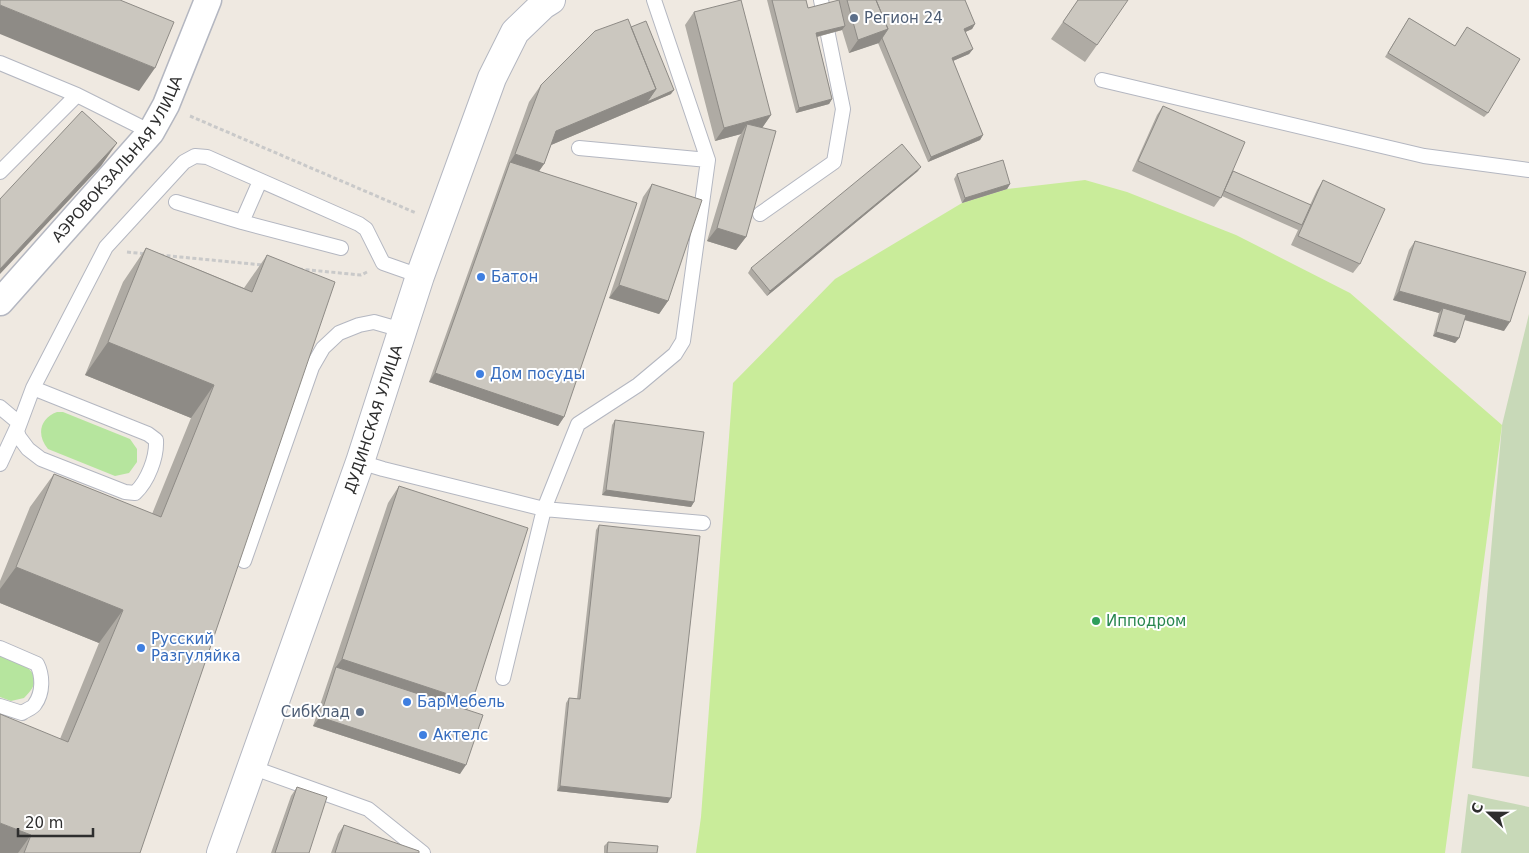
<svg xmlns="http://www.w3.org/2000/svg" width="1529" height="853" viewBox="0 0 1529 853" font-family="'DejaVu Sans',sans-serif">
  <rect width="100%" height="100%" fill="#efe9e1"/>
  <!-- green -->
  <path fill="#b6e59e" d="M57 412H63L130 439 137 449V462L129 473 115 476 48 449C36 435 40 418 57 412Z
    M0 654C20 662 51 673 24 698L11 701 0 697Z"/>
  <!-- cemetery -->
  <path fill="#c8d9b8" d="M1529 314V777L1472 768 1502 425Z
    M1468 794 1529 807V853H1461Z"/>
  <!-- pitch -->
  <path fill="#c9ec9a" d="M1085 180 1127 192 1236 235 1350 293 1502 425 1445 853H696L701 817 733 383 835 279 962 203 1007 189Z"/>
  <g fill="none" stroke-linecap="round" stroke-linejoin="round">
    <!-- lane casing -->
    <g stroke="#b4b7c1" stroke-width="16">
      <path id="lane" d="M0 63 77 95 151 132
        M1102 80 1424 156 1529 170
        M579 148 708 160
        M0 172 77 95
        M176 202 242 222 260 181
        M760 214 834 162 843 109 821 0
        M242 222 341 248
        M33 388 148 434 156 440C157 457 148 481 135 493L125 492 41 459 28 449 19 437 17 431 33 388 106 247 184 162 195 156 207 157 359 224 366 229 383 263 420 276
        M0 407 19 423 0 464
        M360 462 383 469 544 509 703 523
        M244 561 312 367 323 348 339 333 359 325 374 322 402 330
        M0 648 37 664C43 676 43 693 35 704 33 708 26 710 22 713L0 706
        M503 678 544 509 578 424 638 385 675 354 683 341 708 160 654 0
        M251 767 368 809 423 853"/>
    </g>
    <!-- street casing -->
    <g stroke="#b4b7c1" stroke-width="29">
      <g id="street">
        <path id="s1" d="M0 302 151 132 166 105 208 0"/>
      </g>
    </g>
    <!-- secondary casing -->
    <g stroke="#b4b7c1" stroke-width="30">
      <g id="secondary">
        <path id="s2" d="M221 853 360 462 420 276 492 78 515 32 543 5 551 0"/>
      </g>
    </g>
    <!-- path -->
    <path stroke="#c9c9c9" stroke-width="3" stroke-dasharray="4 2.5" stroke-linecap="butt" d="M190 116 416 213
      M127 252 146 254
      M160 255 263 265
      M299 269 361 275 367 272"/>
    <!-- lane -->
    <use href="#lane" stroke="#fff" stroke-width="14"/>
    <!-- street -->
    <use href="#street" stroke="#fff" stroke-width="26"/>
    <!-- secondary -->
    <use href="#secondary" stroke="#fff" stroke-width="28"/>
  </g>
  <!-- wall -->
  <path fill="#afaba4" d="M767 0H806L808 8 837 1V0H965L975 24 972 29 965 32 973 49 969 54 953 61 983 135 980 140 928 162 878 43 849 53 842 30 817 37 832 99 829 104 796 113Z
    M1078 0 1097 45 1085 62 1051 39Z
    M694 12 771 115 762 128 746 237 736 250 707 241 738 138 741 134 715 141 685 25Z
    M1409 18 1455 46 1467 27 1488 113 1484 117 1385 57Z
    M631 27 671 94 551 145 544 164 539 171 564 417 558 426 429 382 529 102 541 85Z
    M1163 106 1233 171 1310 205 1317 190 1323 180 1360 264 1353 273 1291 245 1298 230 1222 196 1214 207 1132 171 1157 115Z
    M918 171 767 296 748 273 751 268Z
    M957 174 1010 184 1007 189 962 203 954 179Z
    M652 184 668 301 659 314 609 298 643 197Z
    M1415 241 1504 331 1464 320 1459 338 1455 343 1433 336 1439 313 1393 300 1409 250Z
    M146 248 244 288 267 255 140 853H0L60 739 99 643 0 603V581L30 507 54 474 152 514 191 418 85 375 123 282Z
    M615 420 694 502 691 507 602 495 612 425Z
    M399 486 467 710 460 774 313 726 388 503Z
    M599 525 668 803 557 791 566 703 569 698 577 699 596 530Z
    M297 787 309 853H271L291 796Z
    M344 825 419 853H331L338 834Z
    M608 842 657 853H604V846Z"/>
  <!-- shaded-wall -->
  <path fill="#8e8b86" d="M0 5 155 68 139 91 0 34Z
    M975 24 972 29 961 34 964 29Z
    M845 26 842 30 812 38 816 33Z
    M888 29 879 43 849 53 858 40Z
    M973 49 969 54 948 63 952 58Z
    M656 89 674 90 671 94 544 148 556 131Z
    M832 99 829 104 796 113 799 108Z
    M771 115 762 128 747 124 741 134 715 141 724 128Z
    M983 135 980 140 928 162 931 157Z
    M117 143 101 166 0 274V269Z
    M515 154 544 164 532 181 510 162Z
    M921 167 918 171 767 296 770 291Z
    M1010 184 1007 189 962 203 965 198Z
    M717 228 746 237 736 250 707 241Z
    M619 285 668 301 659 314 609 298Z
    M1399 291 1510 322 1504 331 1441 313 1443 308 1439 313 1393 300Z
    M1436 332 1459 338 1455 343 1433 336Z
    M108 342 214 385 191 418 85 375Z
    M435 373 564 417 558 426 429 382Z
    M606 490 694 502 691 507 602 495Z
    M16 567 123 610 99 643 0 603V589Z
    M342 659 472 702 461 719 336 667Z
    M320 717 466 765 460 774 313 726Z
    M560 786 671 798 668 803 557 791Z
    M0 823 31 835 18 853H0Z"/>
  <!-- building -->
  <path fill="#cbc7bf" stroke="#8e8b86" d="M0 0H120L174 22 155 68 0 5Z
    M741 0 771 115 724 128 694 12Z
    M772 0H806L808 8 839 0 845 26 816 33 832 99 799 108Z
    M847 0H876L888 29 858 40Z
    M876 0H965L975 24 964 29 973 49 952 58 983 135 931 157 882 38 888 29Z
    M1078 0H1128L1097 45 1063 22Z
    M1409 18 1455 46 1467 27 1520 59 1488 113 1388 53Z
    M628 19 656 89 556 131 544 164 515 154 541 85 595 31Z
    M646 21 674 90 647 102 656 89 631 27Z
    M1163 106 1245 142 1221 198 1138 161Z
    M82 111 117 143 0 269V199Z
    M747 124 776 131 746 237 717 228Z
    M902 144 921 167 770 291 751 268Z
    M1003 160 1010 184 965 198 957 174Z
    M510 162 637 203 564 417 435 373Z
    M1233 171 1311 205 1302 225 1224 191Z
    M1323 180 1385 209 1360 264 1298 236Z
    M652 184 702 200 668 301 619 285Z
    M1415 241 1526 272 1510 322 1399 291Z
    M146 248 252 292 267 255 335 282 140 853H24L31 835 0 823V714L68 742 123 610 16 567 54 474 161 517 214 385 108 342Z
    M1443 308 1466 315 1459 338 1436 332Z
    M615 420 704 432 694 502 606 490Z
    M399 486 528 528 472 702 342 659Z
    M599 525 700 536 671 798 560 786 569 698 580 699Z
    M336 667 483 715 466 765 320 717Z
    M297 787 327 797 309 853H275Z
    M344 825 419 851V853H335Z
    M608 842 658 846 657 853H607Z"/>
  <!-- markers -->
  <g fill="#5c6f8a" stroke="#fff" stroke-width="2">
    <circle cx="854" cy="18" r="5"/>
    <circle cx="360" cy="712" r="5"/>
  </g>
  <g fill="#3f7fe0" stroke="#fff" stroke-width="2">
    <circle cx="481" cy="277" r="5"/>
    <circle cx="480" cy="374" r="5"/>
    <circle cx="141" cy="648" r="5"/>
    <circle cx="407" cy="702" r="5"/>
    <circle cx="423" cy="735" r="5"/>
  </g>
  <circle fill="#2e9e5b" stroke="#fff" stroke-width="2" cx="1096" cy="621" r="5"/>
  <g text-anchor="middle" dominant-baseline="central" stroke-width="4" stroke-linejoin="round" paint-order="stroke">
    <!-- service labels -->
    <g font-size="15" fill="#4e5e75" stroke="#fff" text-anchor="start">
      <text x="864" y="18">Регион 24</text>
      <text x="350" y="712" text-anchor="end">СибКлад</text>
    </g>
    <!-- street labels -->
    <g font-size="15" fill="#2e2e2e" stroke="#fff">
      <text stroke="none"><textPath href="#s1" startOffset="186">АЭРОВОКЗАЛЬНАЯ УЛИЦА</textPath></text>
      <text stroke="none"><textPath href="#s2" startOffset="460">ДУДИНСКАЯ УЛИЦА</textPath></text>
    </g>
    <!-- shop labels -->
    <g font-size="15" fill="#366cbe" stroke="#fff" text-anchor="start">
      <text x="491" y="277">Батон</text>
      <text x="490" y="374">Дом посуды</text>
      <text x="151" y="639">Русский<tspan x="151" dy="17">Разгуляйка</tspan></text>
      <text x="417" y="702">БарМебель</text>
      <text x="433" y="735">Актелс</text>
    </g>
    <!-- leisure labels -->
    <g font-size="15" fill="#27864d" stroke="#fff" text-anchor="start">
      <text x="1106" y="621">Ипподром</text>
    </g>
  </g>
  <!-- north arrow -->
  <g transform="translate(1489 813) rotate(292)" stroke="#ffffff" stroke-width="4" paint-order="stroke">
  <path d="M0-4L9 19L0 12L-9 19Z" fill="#2e2e2e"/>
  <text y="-8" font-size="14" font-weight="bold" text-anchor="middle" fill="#2e2e2e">С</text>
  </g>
  <!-- scale -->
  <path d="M18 828v8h75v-8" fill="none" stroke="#2e2e2e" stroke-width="2.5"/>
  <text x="25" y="828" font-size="15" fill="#2e2e2e" stroke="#ffffff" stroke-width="4" paint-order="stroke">20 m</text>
</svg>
